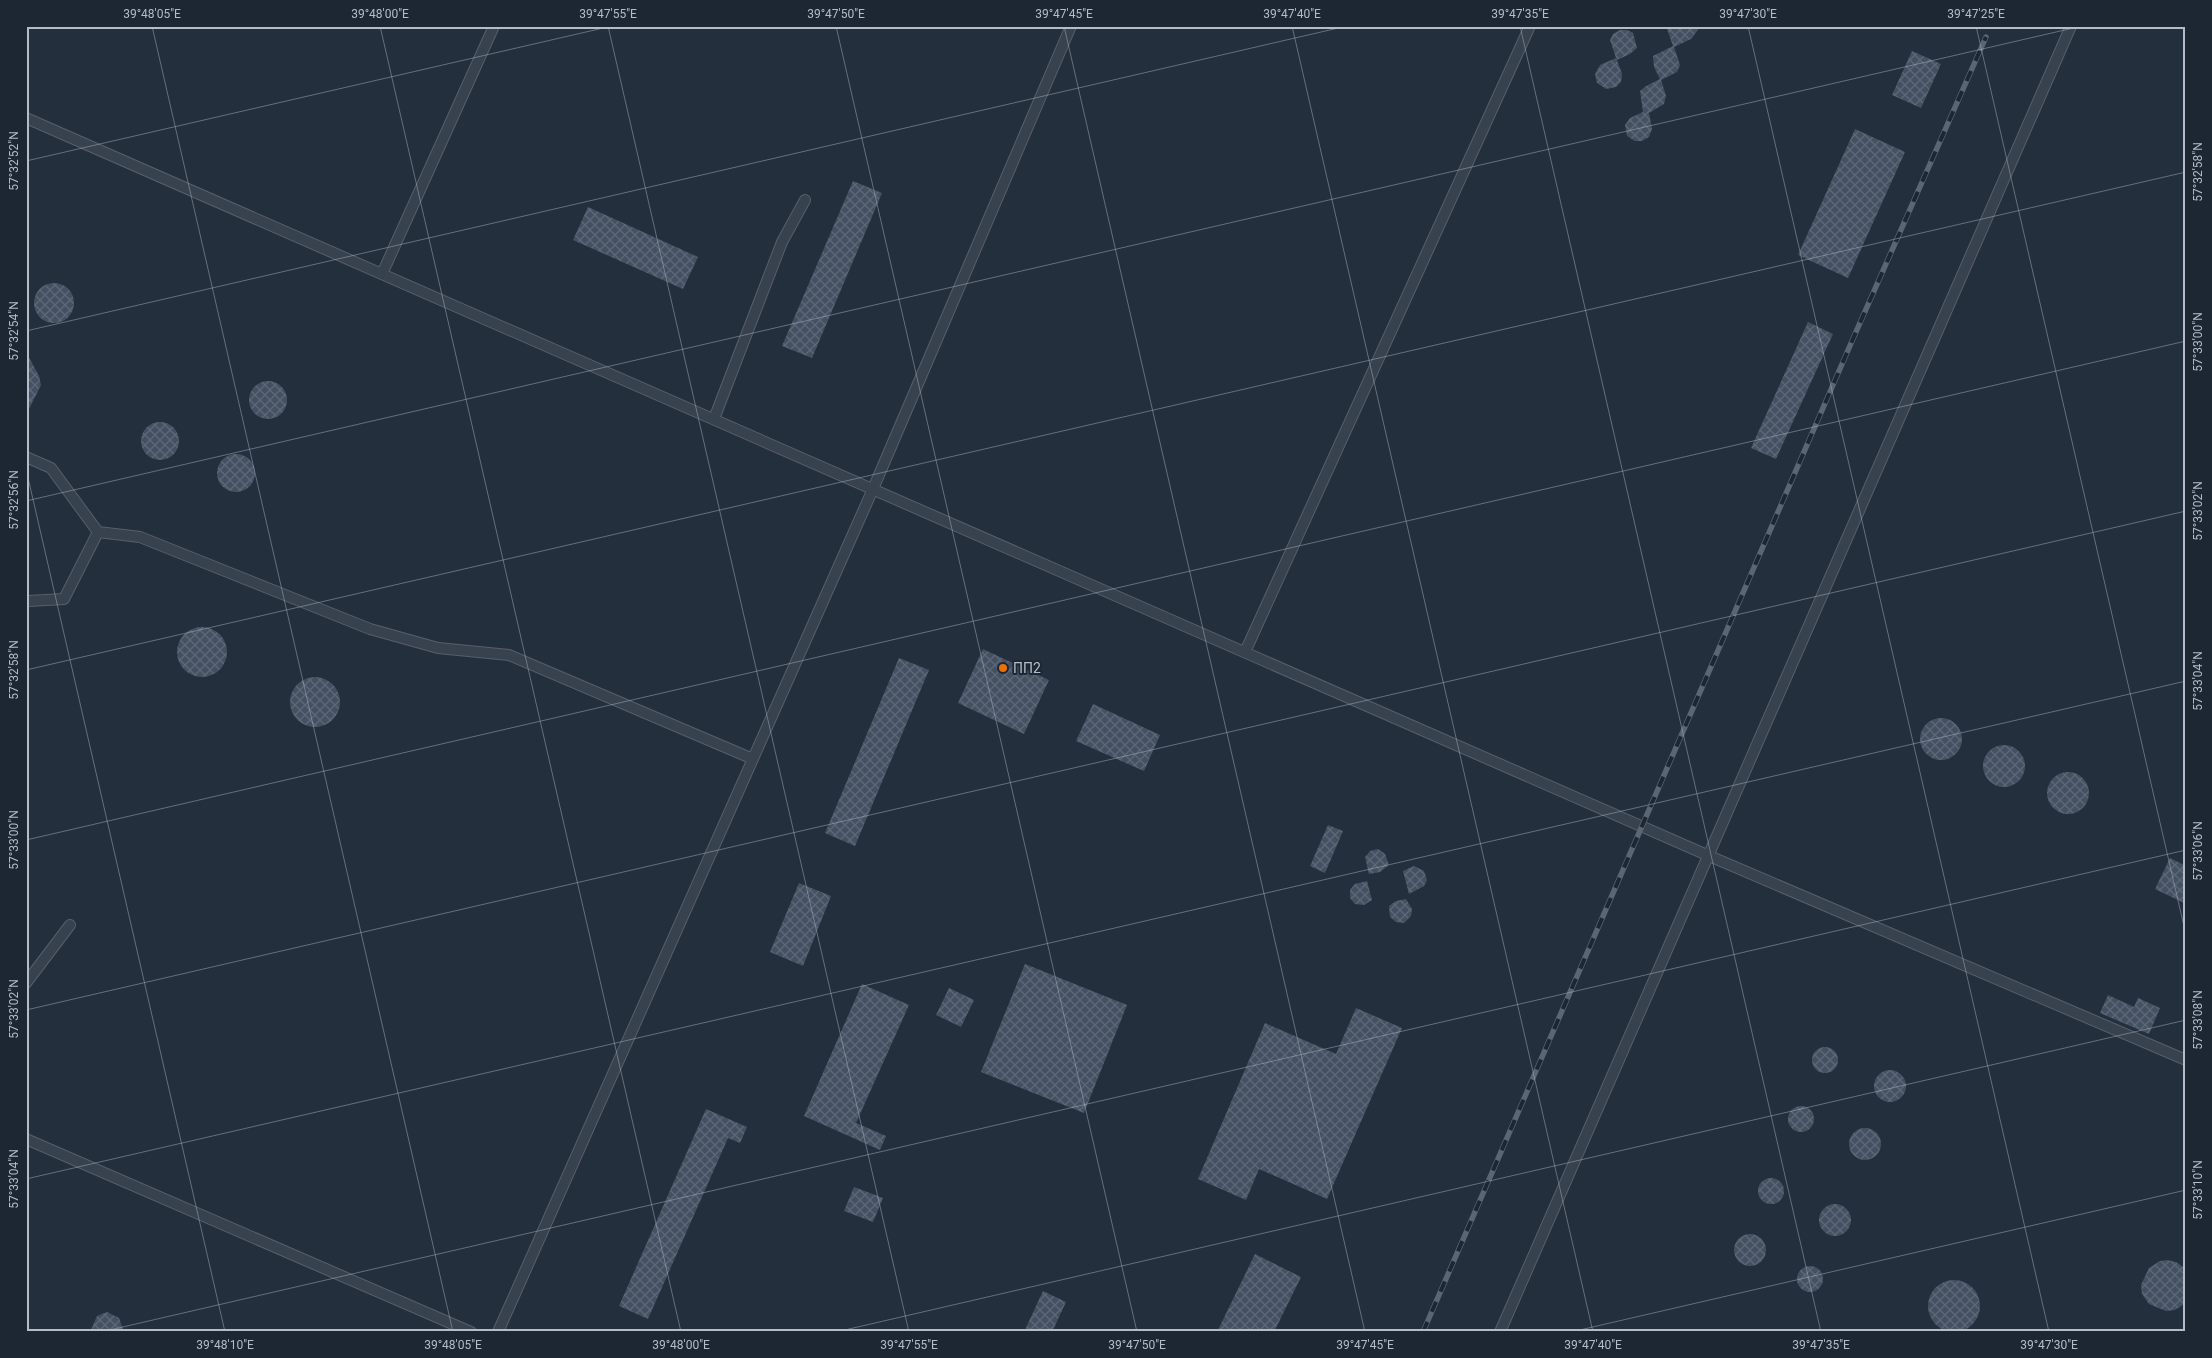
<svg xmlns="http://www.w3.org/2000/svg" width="2212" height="1358" viewBox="0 0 2212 1358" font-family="Roboto,sans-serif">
  <defs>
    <pattern id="building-cross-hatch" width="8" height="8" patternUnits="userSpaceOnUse" patternTransform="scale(1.25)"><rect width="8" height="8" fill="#455162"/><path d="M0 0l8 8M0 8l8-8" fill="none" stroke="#5d6877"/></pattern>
  </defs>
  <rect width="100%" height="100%" fill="#242f3e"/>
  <!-- building -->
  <path fill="url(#building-cross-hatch)" d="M1666 26H1701L1691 39 1674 47 1680 65 1677 72 1661 80 1666 96 1664 104 1649 113 1652 129 1649 137 1642 141H1635L1627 136 1625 125 1630 118 1643 112 1640 91 1646 86 1660 79 1654 67 1653 56 1673 46Z
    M1620 30H1627L1633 33 1637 48 1630 54 1617 60 1622 74 1621 82 1616 87 1606 89 1597 83 1595 74 1600 65 1616 58 1610 40 1613 34Z
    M1912 51 1941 64 1921 108 1892 95Z
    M1855 129 1905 152 1848 278 1798 255Z
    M853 181 882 193 812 358 782 346Z
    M588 207 698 257 683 289 573 240Z
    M34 303a20 20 0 1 1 40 0a20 20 0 1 1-40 0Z
    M1808 322 1833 334 1776 459 1751 448Z
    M26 352 39 376 41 385 26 415Z
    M249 400a19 19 0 1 1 38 0a19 19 0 1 1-38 0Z
    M141 441a19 19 0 1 1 38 0a19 19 0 1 1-38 0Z
    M217 473a19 19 0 1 1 38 0a19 19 0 1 1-38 0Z
    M177 652a25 25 0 1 1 50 0a25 25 0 1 1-50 0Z
    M983 649 1049 680 1024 734 958 703Z
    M899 658 929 670 855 846 825 833Z
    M290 702a25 25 0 1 1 50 0a25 25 0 1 1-50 0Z
    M1093 704 1160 735 1144 771 1076 741Z
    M1920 739a21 21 0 1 1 42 0a21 21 0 1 1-42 0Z
    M1983 766a21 21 0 1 1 42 0a21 21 0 1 1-42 0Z
    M2047 793a21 21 0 1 1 42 0a21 21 0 1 1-42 0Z
    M1328 825 1343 831 1325 873 1310 866Z
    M1378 849 1385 854 1389 865 1380 872 1369 874 1365 857 1370 851Z
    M2170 858 2186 866V904L2155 889Z
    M1414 866 1424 871 1427 880 1424 886 1409 894 1403 871Z
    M1367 881 1372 900 1364 905 1355 904 1350 898V890L1355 884Z
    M799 883 831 896 803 966 770 952Z
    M1406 899 1412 909 1411 916 1404 923 1396 922 1390 917 1389 906 1396 901Z
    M1025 964 1127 1005 1084 1113 981 1072Z
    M862 984 909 1005 856 1123 886 1136 880 1150 804 1116Z
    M949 988 974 1000 961 1027 936 1015Z
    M2108 995 2134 1007 2138 998 2160 1008 2149 1034 2100 1013Z
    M1356 1008 1402 1028 1327 1199 1259 1169 1246 1200 1198 1179 1265 1023 1336 1054Z
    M1812 1060a13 13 0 1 1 26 0a13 13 0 1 1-26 0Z
    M1874 1086a16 16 0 1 1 32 0a16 16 0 1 1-32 0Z
    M1788 1119a13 13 0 1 1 26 0a13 13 0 1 1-26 0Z
    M706 1109 747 1127 740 1143 728 1138 648 1319 619 1306Z
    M1849 1144a16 16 0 1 1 32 0a16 16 0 1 1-32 0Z
    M1758 1191a13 13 0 1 1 26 0a13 13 0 1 1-26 0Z
    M854 1187 883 1198 873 1222 844 1211Z
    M1819 1220a16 16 0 1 1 32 0a16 16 0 1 1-32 0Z
    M1734 1250a16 16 0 1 1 32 0a16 16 0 1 1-32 0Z
    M1255 1254 1301 1277 1274 1332H1217Z
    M2167 1260 2176 1262 2186 1269V1303L2175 1310 2166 1311 2149 1304 2142 1294 2141 1285 2149 1268 2160 1261Z
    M1797 1279a13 13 0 1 1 26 0a13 13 0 1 1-26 0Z
    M1928 1306a26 26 0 1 1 52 0a26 26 0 1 1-52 0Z
    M1043 1291 1066 1302 1052 1332H1024Z
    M107 1312 119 1318 124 1332H90L97 1316Z"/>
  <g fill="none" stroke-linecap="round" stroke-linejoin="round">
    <!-- lane casing -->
    <g stroke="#565f6c" stroke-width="12">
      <path id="lane" d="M26 118 1707 855 2186 1060
        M382 274 494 26
        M714 419 782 242 805 200
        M26 457 51 468 98 532
        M28 601 64 599 98 532 140 537 370 629 438 648 509 655 753 759
        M1245 652 1530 26
        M26 983 70 925
        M26 1139 471 1332
        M498 1332 873 489 1071 26
        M1500 1332 2071 26"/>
    </g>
    <!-- lane -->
    <use href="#lane" stroke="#38414e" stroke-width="10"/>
    <!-- rail casing -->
    <g stroke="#5a6575" stroke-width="5.5">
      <path id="rail" d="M1423 1332 1852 341 1986 37"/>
    </g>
    <!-- rail -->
    <use href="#rail" stroke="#1d2633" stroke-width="4" stroke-dasharray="11" stroke-linecap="butt"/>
  </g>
  <!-- ticks -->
  <path fill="none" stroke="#b4bcc9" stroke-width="1" stroke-opacity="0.45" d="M152 26 453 1332M380 26 681 1332M608 26 909 1332M836 26 1137 1332M1064 26 1365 1332M1292 26 1593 1332M1520 26 1821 1332M1748 26 2049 1332M1976 26 2186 935M26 161 612 26M26 331 1347 26M26 469 225 1332M26 501 2082 26M26 670 2186 172M26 840 2186 341M26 1010 2186 511M26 1179 2186 681M101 1332 2186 850M836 1332 2186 1020M1571 1332 2186 1190"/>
  <!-- markers -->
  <circle fill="#e8710a" stroke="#1d2633" stroke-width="2" cx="1003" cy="668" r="5"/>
  <g text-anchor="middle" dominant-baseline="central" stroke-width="4" stroke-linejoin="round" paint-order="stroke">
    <!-- poi labels -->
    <g font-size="14" fill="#b4bcc9" stroke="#1d2633" text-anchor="start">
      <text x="1013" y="668">ПП2</text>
    </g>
  </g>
  <!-- border -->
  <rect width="2212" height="1358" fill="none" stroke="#1d2633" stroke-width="55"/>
  <rect x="28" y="28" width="2156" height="1302" fill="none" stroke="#b4bcc9" stroke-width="2"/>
  <g font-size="12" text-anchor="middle" fill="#b4bcc9">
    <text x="152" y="18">39°48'05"E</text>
    <text x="380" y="18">39°48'00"E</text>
    <text x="608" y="18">39°47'55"E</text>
    <text x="836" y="18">39°47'50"E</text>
    <text x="1064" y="18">39°47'45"E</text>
    <text x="1292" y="18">39°47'40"E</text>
    <text x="1520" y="18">39°47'35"E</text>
    <text x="1748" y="18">39°47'30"E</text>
    <text x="1976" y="18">39°47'25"E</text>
    <text transform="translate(14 161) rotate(-90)" y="4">57°32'52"N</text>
    <text transform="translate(2198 172) rotate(-90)" y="4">57°32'58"N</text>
    <text transform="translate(14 331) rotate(-90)" y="4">57°32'54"N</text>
    <text transform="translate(2198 342) rotate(-90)" y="4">57°33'00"N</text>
    <text transform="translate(14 500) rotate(-90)" y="4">57°32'56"N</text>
    <text transform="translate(2198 511) rotate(-90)" y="4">57°33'02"N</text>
    <text transform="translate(14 670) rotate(-90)" y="4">57°32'58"N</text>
    <text transform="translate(2198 681) rotate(-90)" y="4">57°33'04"N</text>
    <text transform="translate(14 840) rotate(-90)" y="4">57°33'00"N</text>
    <text transform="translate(2198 851) rotate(-90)" y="4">57°33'06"N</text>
    <text transform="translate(14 1009) rotate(-90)" y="4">57°33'02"N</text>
    <text transform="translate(2198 1020) rotate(-90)" y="4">57°33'08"N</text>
    <text transform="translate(14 1179) rotate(-90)" y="4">57°33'04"N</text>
    <text transform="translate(2198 1190) rotate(-90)" y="4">57°33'10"N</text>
    <text x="225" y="1349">39°48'10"E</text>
    <text x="453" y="1349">39°48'05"E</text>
    <text x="681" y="1349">39°48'00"E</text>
    <text x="909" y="1349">39°47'55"E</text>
    <text x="1137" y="1349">39°47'50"E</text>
    <text x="1365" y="1349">39°47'45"E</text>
    <text x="1593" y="1349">39°47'40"E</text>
    <text x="1821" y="1349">39°47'35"E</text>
    <text x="2049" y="1349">39°47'30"E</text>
  </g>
</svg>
